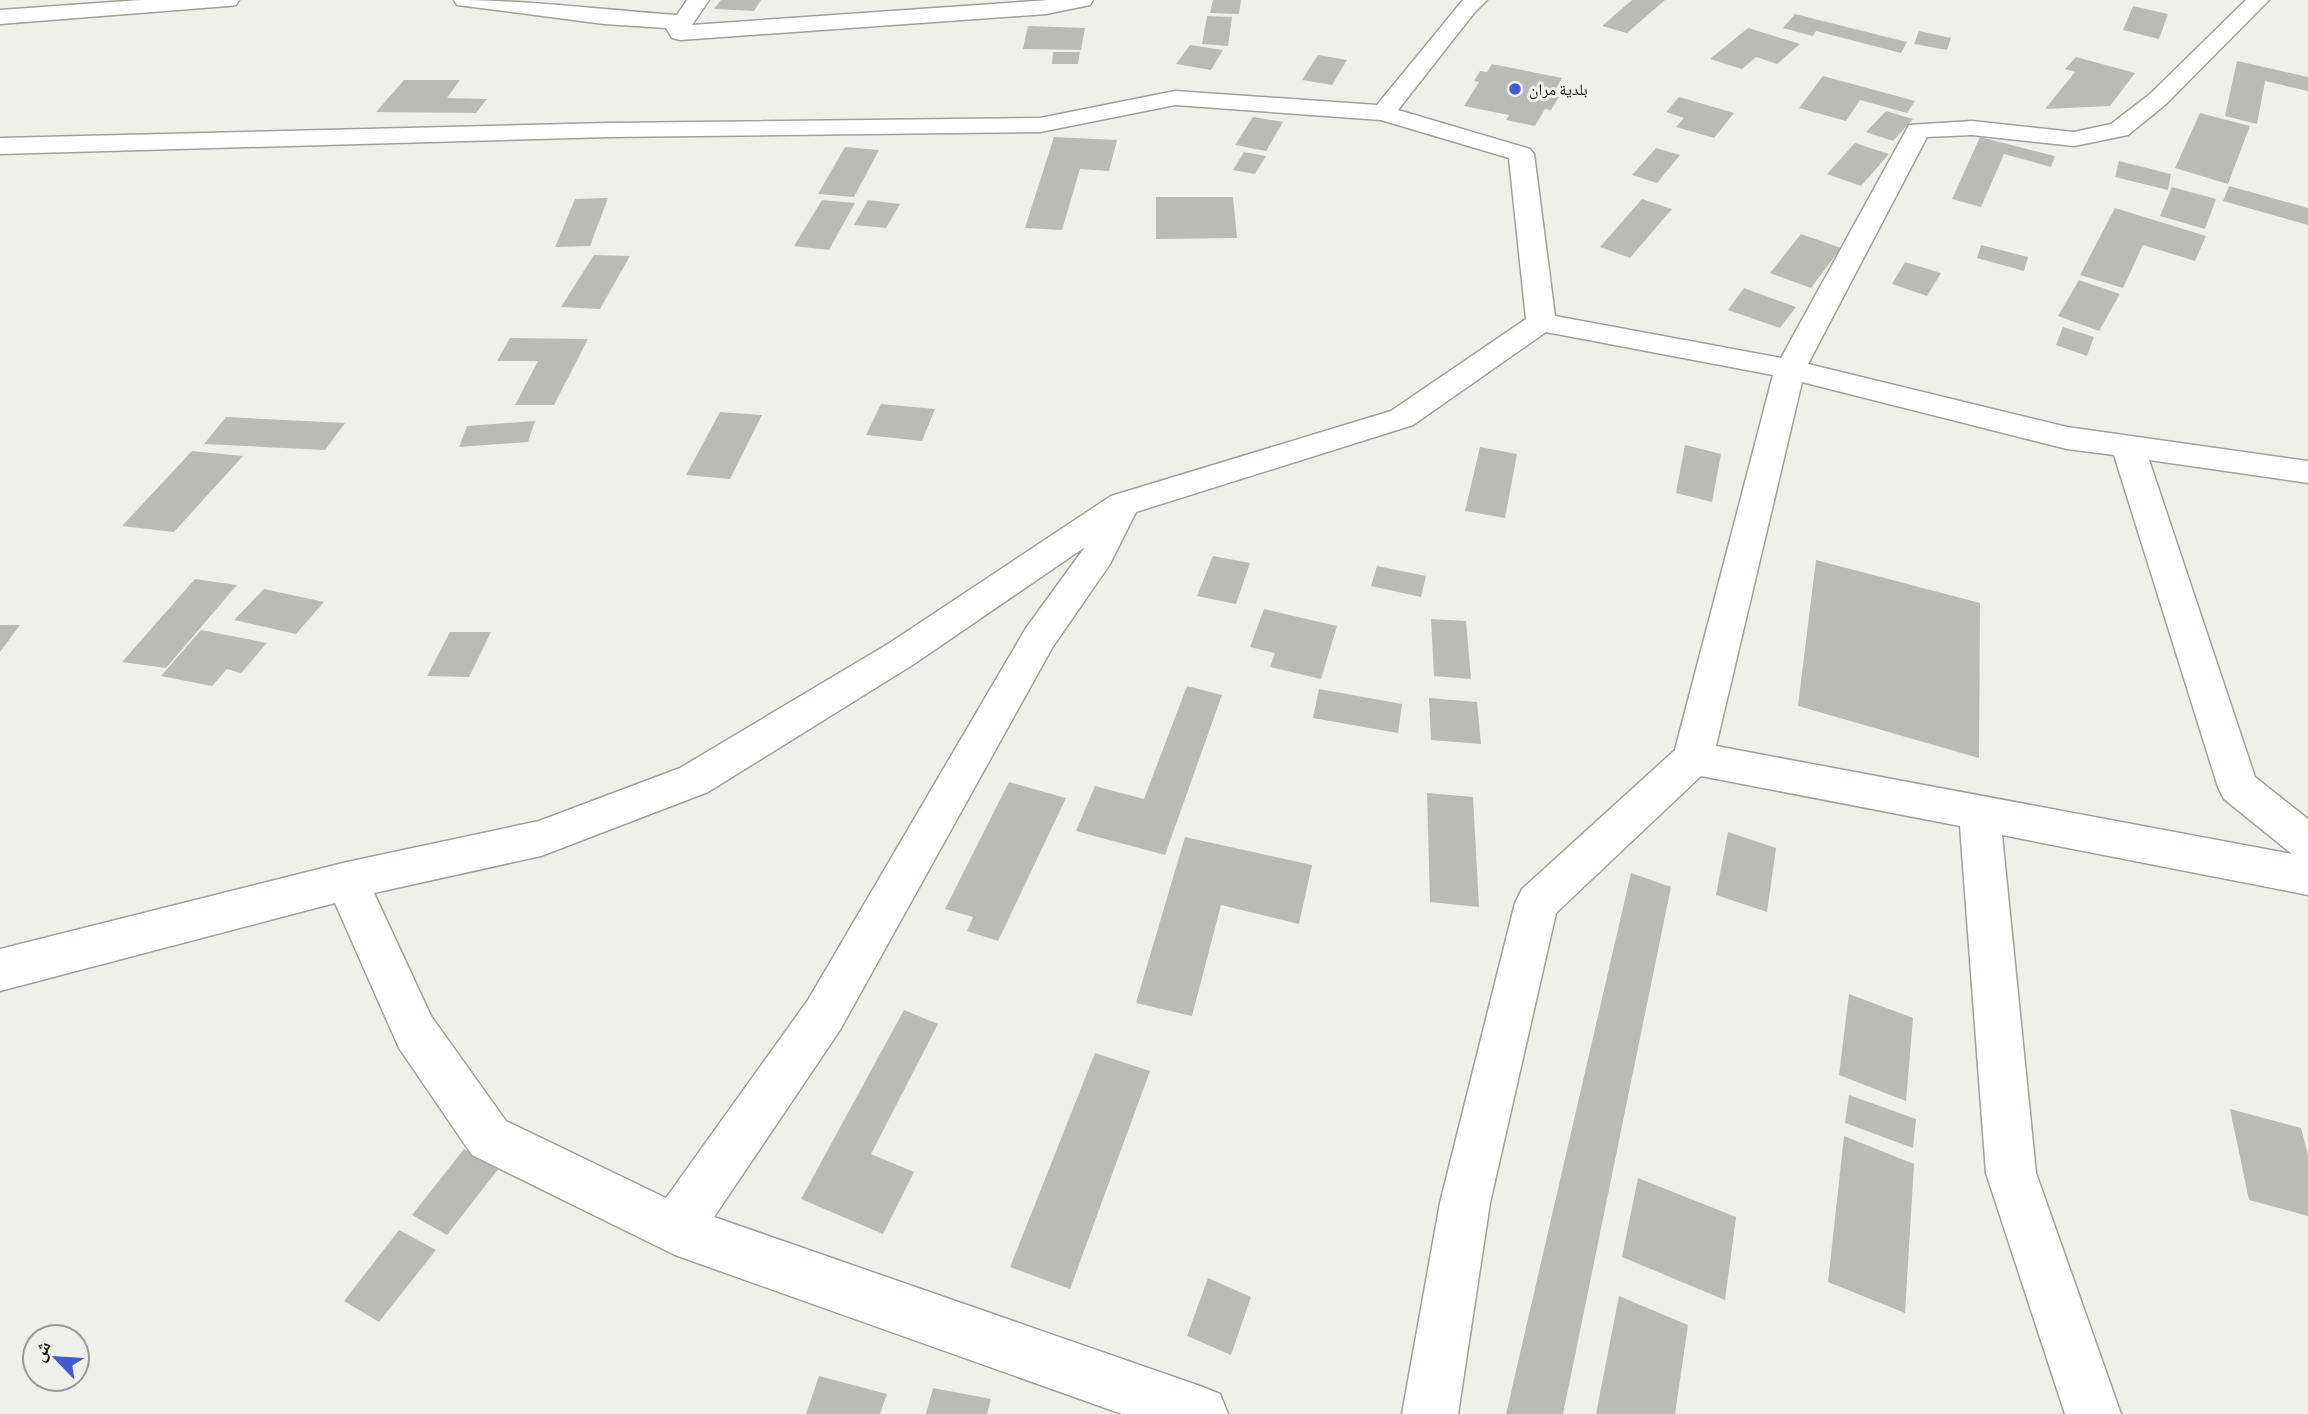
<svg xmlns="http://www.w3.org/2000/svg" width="2308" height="1414" viewBox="0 0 2308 1414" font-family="Manrope,'Noto Naskh Arabic',sans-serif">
  <rect width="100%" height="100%" fill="#f0f0eb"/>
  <!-- building -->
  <path fill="#babbb6" d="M721 0H761L754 11 714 9Z
    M1213 0H1241L1239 14 1210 13Z
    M1632 0H1665L1627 33 1602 26Z
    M2133 6 2168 14 2159 39 2123 30Z
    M1795 14 1907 42 1901 53 1816 31 1813 36 1783 28Z
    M1207 16 1232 17 1228 46 1202 44Z
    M1028 26 1085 28 1081 50 1023 49Z
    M1748 28 1800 44 1777 64 1756 57 1742 69 1710 59Z
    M1919 31 1951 38 1947 50 1914 44Z
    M1190 45 1223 50 1211 70 1176 64Z
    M1053 52H1080L1078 64H1052Z
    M1318 55 1347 60 1332 85 1302 80Z
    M2076 57 2135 73 2110 106 2045 109 2075 72 2065 69Z
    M2237 61 2308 77V91L2265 81 2257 124 2225 116Z
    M1492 64 1562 78 1552 96 1559 97 1551 110 1545 109 1535 126 1506 120 1509 115 1464 106 1479 82 1474 81 1480 71 1487 72Z
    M1823 76 1915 101 1907 113 1860 100 1846 121 1799 108Z
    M404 80H460L447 98 487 99 476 113 376 112Z
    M1679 97 1734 113 1714 138 1676 127 1684 118 1666 112Z
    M1886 111 1913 119 1893 141 1866 132Z
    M2200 113 2250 126 2228 184 2175 168Z
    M1253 117 1283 122 1266 151 1235 145Z
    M1054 137 1117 140 1109 171 1080 169 1062 230 1025 228Z
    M1980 137 2055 156 2051 167 2004 154 1981 207 1952 199Z
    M1855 143 1889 154 1861 186 1827 174Z
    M845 147 879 150 854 197 818 194Z
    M1656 148 1680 155 1657 183 1632 175Z
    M1244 152 1266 156 1255 174 1233 170Z
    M2119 161 2171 174 2168 190 2115 177Z
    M2229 186 2308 208V225L2223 201Z
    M2172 187 2216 199 2205 229 2160 216Z
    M1156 197H1233L1237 238 1156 239Z
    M608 198 590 246 555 247 575 199Z
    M1642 199 1672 209 1630 258 1600 247Z
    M822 200 855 203 829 250 794 246Z
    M868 200 900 204 886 228 854 225Z
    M2115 208 2206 236 2195 261 2143 245 2123 288 2080 275Z
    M1801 234 1841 248 1811 288 1770 273Z
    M1981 245 2028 257 2024 271 1977 258Z
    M594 255 630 256 600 309 561 307Z
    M1905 262 1941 273 1927 296 1892 284Z
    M2079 280 2120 294 2099 331 2058 316Z
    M1744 288 1796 307 1780 328 1728 310Z
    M2063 327 2094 337 2087 356 2056 345Z
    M510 338 588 339 554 405H515L538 361H497Z
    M881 404 935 409 922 441 866 435Z
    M720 412 762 415 730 479 686 475Z
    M226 417 345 423 325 450 204 444Z
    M535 421 528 442 459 447 467 426Z
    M1685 445 1721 454 1712 502 1676 493Z
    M1480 447 1517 454 1505 518 1465 511Z
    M192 451 243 456 174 532 122 526Z
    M1213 556 1250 563 1236 604 1197 596Z
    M1816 560 1980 603 1979 758 1798 706Z
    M1377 566 1426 576 1421 597 1371 586Z
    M195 579 237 585 166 668 122 662Z
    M264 589 324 602 296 634 234 620Z
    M1264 609 1337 626 1321 679 1270 667 1275 653 1250 647Z
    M1431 619 1466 621 1471 679 1434 676Z
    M0 625H20L0 652Z
    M201 630 267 643 241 673 227 669 212 686 161 676Z
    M450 632H491L469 677 427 676Z
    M1187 686 1222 695 1165 855 1076 831 1095 786 1144 799Z
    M1319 689 1402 704 1398 733 1313 718Z
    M1429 698 1477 702 1481 744 1431 740Z
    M1009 782 1066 798 998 941 967 931 973 917 945 909Z
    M1427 793 1473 797 1479 907 1430 902Z
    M1728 832 1776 848 1767 912 1716 895Z
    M1185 837 1312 865 1299 924 1221 905 1192 1016 1136 1003Z
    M1631 873 1671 887 1563 1414H1506Z
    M1849 994 1913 1018 1906 1101 1839 1075Z
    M904 1010 938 1024 871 1154 914 1172 883 1234 801 1199Z
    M1095 1053 1150 1071 1070 1289 1010 1267Z
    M1849 1095 1916 1119 1913 1148 1845 1123Z
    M2230 1109 2301 1128 2308 1155V1216L2249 1200Z
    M1844 1136 1914 1164 1905 1313 1828 1282Z
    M464 1149 499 1168 447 1235 412 1215Z
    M1638 1178 1736 1217 1725 1300 1622 1257Z
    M399 1230 436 1250 379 1322 344 1301Z
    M1208 1278 1251 1297 1231 1355 1187 1336Z
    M1619 1296 1688 1325 1675 1414H1596Z
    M819 1376 887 1394 880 1414H806Z
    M933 1388 991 1399 987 1414H926Z"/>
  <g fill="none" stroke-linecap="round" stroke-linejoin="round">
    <!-- street casing -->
    <g stroke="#a0a19b" stroke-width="3">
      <path id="street" d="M141 0H239L236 5 228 6 0 24V10Z
        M454 0C529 0 602 10 677 15L687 0H709L692 25 1049 0H1093L1090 5 1046 14 680 40 672 38 666 28 604 24 465 6 457 5Z
        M1463 0H1487L1474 13 1398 110 1530 149 1534 154 1555 316 1781 358 1909 125 1972 121 2074 132 2111 124 2150 94 2246 0H2269L2166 104 2128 135 2074 146 1972 135 1927 137 1808 364 2067 427 2308 461V483L2149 460 2255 777 2308 819V895L2002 835 2036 1173 2121 1414H2065L1986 1173 1960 826 1701 776 1556 913 1490 1203 1458 1414H1402L1440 1203 1515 903 1522 889 1675 750 1773 375 1546 332 1413 425 1136 512 1110 564 1052 648 840 1030 714 1217 1200 1386 1220 1394 1228 1414H1122L675 1255 472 1155 399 1048 335 903 0 991V949L347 862 539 821 680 768 888 644 1111 496 1391 411 1526 319 1509 158 1381 120 1175 105 1040 132 610 137 0 154V138L610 123 1040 118 1175 91 1377 105ZM1802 382 2067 449 2114 455 2218 787 2224 799 2292 854 1716 746ZM1085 547 1026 628 808 1000 666 1198 506 1121 431 1016 374 893 541 856 708 792 914 664Z"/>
    </g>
    <!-- street -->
    <use href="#street" fill="#fff" fill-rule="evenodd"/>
  </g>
  <!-- markers -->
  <circle fill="#425ccf" stroke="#f0f0eb" stroke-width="2.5" cx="1515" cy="89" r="7"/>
  <g text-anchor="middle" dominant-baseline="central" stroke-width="6" stroke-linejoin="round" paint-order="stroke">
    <!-- far-poi labels -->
    <g font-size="16" fill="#171715" stroke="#f0f0eb" text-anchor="start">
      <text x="1529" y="89">بلدية مران</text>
    </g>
  </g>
  <!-- north arrow -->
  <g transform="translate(56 1358) rotate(295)"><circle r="33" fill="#f0f0eb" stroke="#999995" stroke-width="2"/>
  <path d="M0-5L12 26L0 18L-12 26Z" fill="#425ccf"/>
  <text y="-10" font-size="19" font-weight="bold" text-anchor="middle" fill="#171715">ش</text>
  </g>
</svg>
